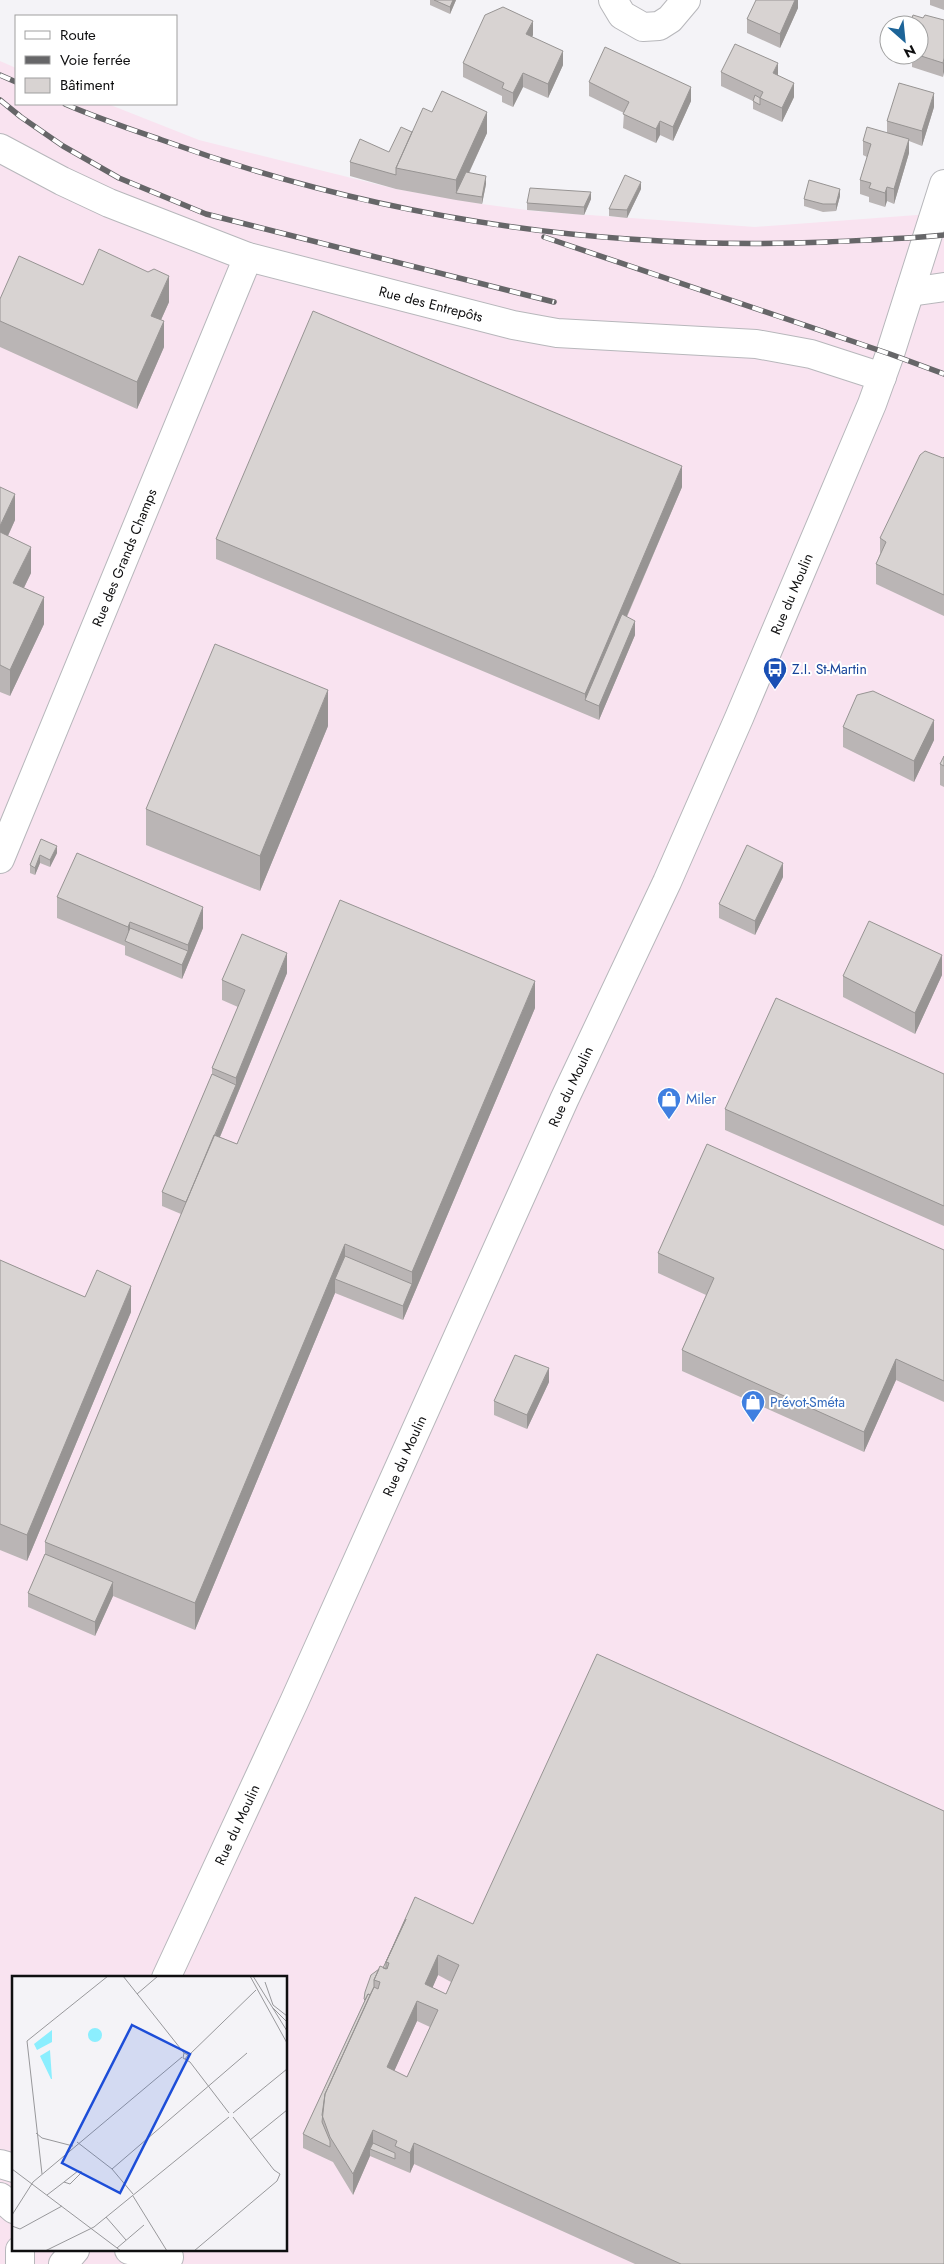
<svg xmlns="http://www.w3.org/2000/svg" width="944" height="2264" viewBox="0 0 944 2264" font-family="Jost,sans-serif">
  <rect width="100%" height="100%" fill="#f4f3f7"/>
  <!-- industrial -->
  <path fill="#f9e3f0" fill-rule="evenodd" d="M0 61 16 68V104H108L199 140 396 189 482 204 534 211 755 227 944 213V2264H0ZM14 1978H286V2250H14Z"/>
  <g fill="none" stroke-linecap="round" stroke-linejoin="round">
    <!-- minor casing -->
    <g stroke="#b7b7bb" stroke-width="30">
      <g id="minor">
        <path d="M613 0 622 15 643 27 659 26 670 19 686 0"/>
        <path id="s1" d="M0 148 62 181 109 203 248 257 513 325 557 333 756 344 811 354 882 377"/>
        <path d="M910 292 944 287"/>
        <path id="s2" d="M0 859 248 257"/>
        <path id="s3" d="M166 1978 294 1702 564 1100 667 882 739 718 872 404 890 354 944 184"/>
        <path d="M0 2164 14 2168"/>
        <path d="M0 2197 14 2209"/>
        <path d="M129 2250 169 2257"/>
        <path d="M20 2264V2250"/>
        <path d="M63 2264 75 2250"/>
      </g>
    </g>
    <!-- minor -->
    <use href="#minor" stroke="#fff" stroke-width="28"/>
    <!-- rail casing -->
    <g stroke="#666668" stroke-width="5.5">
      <path id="rail" d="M0 75 16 82
        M0 100 21 117 63 146 119 178 206 214 554 302
        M65 104C97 118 130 129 162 140 378 218 598 251 827 242 866 240 905 239 944 235
        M544 237 890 354 944 374"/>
    </g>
    <!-- rail -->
    <use href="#rail" stroke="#fff" stroke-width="4" stroke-dasharray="11" stroke-linecap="butt"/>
  </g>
  <!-- wall -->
  <path fill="#bab5b5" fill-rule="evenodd" d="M430 0H456L450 14 430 5Z
    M798 0V8L780 48 747 33V19Z
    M930 0H944V10L930 5Z
    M923 18 944 20 943 77 912 67V55H919Z
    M533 35 532 37 563 65 548 98 523 87 513 107 502 102V96L463 77V63Z
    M721 72 778 75 794 97 782 122 753 109V101L721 86Z
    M589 82 691 101 673 141 660 135 656 143 623 128 624 113 589 96Z
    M934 107 922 146 909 141V153L894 204 887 201 885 207 869 202V197L860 194V180L867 157 863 155V141L887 133V121Z
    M432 112 487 133 469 173 486 184 482 204 456 200 396 189 350 176V162L389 152 412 132Z
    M641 189 627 218 609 216V209Z
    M840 196 836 211 823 212 804 206V199Z
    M591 199 584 215 527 210V203Z
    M83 285 169 302 161 320 164 347 137 409 0 347V299Z
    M944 457V616L876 584V564L880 554V538Z
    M0 487 15 520 8 536 31 573 24 588 44 624 10 696 0 692Z
    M682 487 627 617 635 635 599 720 216 559V539Z
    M328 726 260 891 146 845V809Z
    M843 727 934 740 914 782 843 747Z
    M944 756V787L940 785V764Z
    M41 839 57 853 50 867 40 863 35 875 30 873V865Z
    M783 877 755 935 719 918V904Z
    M57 897 203 928 182 979 125 955V946L57 918Z
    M287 973 220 1137 237 1144 535 1008 403 1320 335 1293 195 1630 113 1596 95 1636 28 1607V1593L45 1554V1542L181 1214 162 1206V1192L212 1074V1068L238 1007 222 1000V980Z
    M942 975 915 1034 843 997V976Z
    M944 1074V1226L725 1130V1109Z
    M944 1250V1402L896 1380 864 1452 682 1371V1350L706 1295 658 1273V1253Z
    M0 1260 85 1297 131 1312 27 1561 0 1550Z
    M549 1382 527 1429 494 1415V1401Z
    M415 1897 944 2264H635L414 2164 410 2173 370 2156 353 2195 333 2162 303 2148V2134L364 2002 365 1992 383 1968ZM438 1975 451 1982 446 1994 432 1988ZM417 2021 430 2027 407 2077 394 2071Z"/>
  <!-- shaded-wall -->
  <path fill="#979493" d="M453 0H456L450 14V7Z
    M795 0H798V8L780 48V34Z
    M533 21V35L526 48V34Z
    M563 51V65L548 98V84Z
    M944 58V72L943 77V63Z
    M778 63V78L773 73Z
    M523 73V87L513 107V93Z
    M794 83V97L782 122V108Z
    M691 87V101L673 141V127Z
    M934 93V107L922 146V131Z
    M487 112V133L459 194 456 193V180Z
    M660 121V135L656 143V129Z
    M909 139V153L894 204V189Z
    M486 176V184L482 204V197Z
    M641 182V189L627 218V210Z
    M887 187V201L885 207V193Z
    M840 189V196L836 211V204Z
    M591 192V199L584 215V207Z
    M169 276V302L151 342V316Z
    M164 321V347L137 409V382Z
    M682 466V487L590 702 585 700V715V694Z
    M15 494V520L0 553V526Z
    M31 547V573L13 610V583Z
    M44 597V624L10 696V670Z
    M635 621V635L599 720V706Z
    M328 690V726L260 891V856Z
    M934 720V740L914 782V761Z
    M57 846V853L50 867V860Z
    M40 855V863L35 875V868Z
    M783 863V877L755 935V921Z
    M203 907V928L182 979V965L188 951V945Z
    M130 922V942H128V927Z
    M287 953V973L187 1217V1203L236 1085V1078Z
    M942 955V975L915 1034V1013Z
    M535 981V1008L403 1320V1306L412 1284V1272Z
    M345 1244V1270L335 1279V1293L195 1630V1603Z
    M131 1286V1312L27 1561V1535Z
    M896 1359V1380L864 1452V1432Z
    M549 1368V1382L527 1429V1415Z
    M113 1582V1596L95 1636V1622Z
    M438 1955V1975L425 2005V1984Z
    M417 2001V2021L387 2087V2067Z
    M373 2130V2150L370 2149V2156L353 2195V2174Z
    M414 2143V2164L410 2173V2153Z"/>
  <!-- building -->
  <path fill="#d8d3d2" stroke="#979493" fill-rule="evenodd" d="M434 0H453L450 7Z
    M756 0H795L780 34 747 19Z
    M503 7 533 21 526 34 563 51 548 84 523 73 513 93 502 88 504 83 463 63 485 15Z
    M913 15 923 18 925 15 944 20V58L943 63 918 55H919V25H910Z
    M735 44 778 63 773 73 794 83 782 108 760 98 763 92 721 72Z
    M605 47 691 87 673 127 660 121 656 129 623 114 629 102 589 82Z
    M899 83 934 93 922 131 887 121Z
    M442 91 487 112 456 180 396 168 423 108 432 112Z
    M755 95 760 98V105L753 101Z
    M401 127 412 132 396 168V175L350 162 360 139 389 152Z
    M867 127 909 139 894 189 887 187 885 193 869 188 871 183 860 180 871 144 863 141Z
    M466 172 486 176 482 197 456 193Z
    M625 175 641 182 627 210 609 209Z
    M809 180 840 189 836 204H823L804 199Z
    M530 188 591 192 584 207 527 203Z
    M99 249 148 272 154 269 169 276 151 316 164 321 137 382 0 321V299L19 256 83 285Z
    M313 311 682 466 585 694 216 539Z
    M925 451 943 458 944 457V595L876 564 886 542 880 538 920 455Z
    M0 487 15 494 0 526Z
    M0 532 31 547 13 583 44 597 10 670 0 665Z
    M622 614 635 621 599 706 585 700Z
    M215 644 328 690 260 856 146 809Z
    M873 691 934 720 914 761 843 727 857 695Z
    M944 756V766L940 764Z
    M41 839 57 846 50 860 40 855 35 868 30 865Z
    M747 845 783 863 755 921 719 904Z
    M77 853 203 907 188 945 130 922 128 927 57 897Z
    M340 900 535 981 412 1272 345 1244 195 1603 45 1542 214 1135 237 1144Z
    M869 921 942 955 915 1013 843 976Z
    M130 928 188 951 182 965 125 941Z
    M242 934 287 953 236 1078 212 1068 245 990 222 980Z
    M776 998 944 1074V1206L725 1109Z
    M212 1074 236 1085 186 1202 162 1192Z
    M707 1144 944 1250V1381L896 1359 864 1432 682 1350 714 1278 658 1253Z
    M345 1256 412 1284 403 1306 335 1279Z
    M0 1260 85 1297 97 1270 131 1286 27 1535 0 1524Z
    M515 1355 549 1368 527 1415 494 1401Z
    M45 1554 113 1582 95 1622 28 1593Z
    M597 1654 944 1811V2264H681L414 2143 410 2153 395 2146 397 2141 373 2130 353 2174 330 2137 322 2115 325 2094 374 1987 378 1989 380 1982 374 1980 380 1966 387 1969 389 1963 386 1962 415 1897 473 1924ZM438 1955 459 1965 446 1994 425 1984ZM417 2001 438 2010 407 2077 387 2067Z
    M406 1919 386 1962V1969L383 1968Z
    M379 1969 374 1980V1987L370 1995 368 1994 365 2000 364 1999 365 1992 371 1975Z
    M368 1994 370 1995 325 2094 322 2122 330 2141V2147L303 2134Z
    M373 2143 395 2153V2159L370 2149Z"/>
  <!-- icons -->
  <defs>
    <g id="bus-pin" transform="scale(1.25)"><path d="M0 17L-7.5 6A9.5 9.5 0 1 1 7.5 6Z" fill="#1a4fb4" stroke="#fff"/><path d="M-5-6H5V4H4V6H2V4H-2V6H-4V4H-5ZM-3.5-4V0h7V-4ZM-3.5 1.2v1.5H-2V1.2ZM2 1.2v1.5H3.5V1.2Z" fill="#fff"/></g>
    <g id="shop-pin" transform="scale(1.25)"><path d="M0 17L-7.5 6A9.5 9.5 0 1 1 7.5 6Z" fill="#3f7fe0" stroke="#fff"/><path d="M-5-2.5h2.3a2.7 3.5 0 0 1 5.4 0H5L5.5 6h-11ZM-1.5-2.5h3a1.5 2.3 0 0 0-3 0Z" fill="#fff"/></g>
  </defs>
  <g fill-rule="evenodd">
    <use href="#bus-pin" x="775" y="669"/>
    <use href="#shop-pin" x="669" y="1099"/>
    <use href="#shop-pin" x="753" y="1402"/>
  </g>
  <g text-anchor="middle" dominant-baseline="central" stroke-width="4" stroke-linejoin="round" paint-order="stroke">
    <!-- street labels -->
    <g font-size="14" fill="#0f0f10" stroke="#fff">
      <text stroke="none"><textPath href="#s1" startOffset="460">Rue des Entrepôts</textPath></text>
      <text stroke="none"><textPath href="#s2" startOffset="326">Rue des Grands Champs</textPath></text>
      <text stroke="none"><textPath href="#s3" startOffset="1519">Rue du Moulin</textPath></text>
      <text stroke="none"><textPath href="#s3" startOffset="979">Rue du Moulin</textPath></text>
      <text stroke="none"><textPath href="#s3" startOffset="574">Rue du Moulin</textPath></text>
      <text stroke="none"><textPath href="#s3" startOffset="169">Rue du Moulin</textPath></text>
    </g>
    <!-- transit labels -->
    <g font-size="14" fill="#164399" stroke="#fff" text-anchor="start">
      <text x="792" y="669">Z.I. St-Martin</text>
    </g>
    <!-- shop labels -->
    <g font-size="14" fill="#366cbe" stroke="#fff" text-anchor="start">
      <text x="686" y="1099">Miler</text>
      <text x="770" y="1402">Prévot-Sméta</text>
    </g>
  </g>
  <!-- overview -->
  <g transform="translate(12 1976)">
    <rect width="275" height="275" fill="#f4f3f7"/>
    <path d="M76 59a7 7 0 1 1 14 0a7 7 0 1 1-14 0ZM40 54V66L25 74 22 68ZM38 74 40 103H39L28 80Z" fill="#8beefe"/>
    <path fill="none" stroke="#98989b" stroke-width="1" d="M111 0 172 77M238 0 275 67M241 0 275 55M253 6 261 29 275 40M125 18 146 0M261 32 275 46M176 80 244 14M173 83 176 79 172 77 171 82 178 86 217 137M221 137 275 93M221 141 262 194 268 198M24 157 30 162 61 170M238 164 275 134M65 166 100 193 121 218M0 193 109 275M100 193 235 77M30 198 15 65 96 0M35 219 52 206 66 195 70 196 58 208 52 206M121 220 155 275M0 239 21 206 170 81M94 241 114 264M0 250 8 253 50 230M105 272 132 249M33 275 82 251 217 141M182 275 265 205 268 198"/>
    <path fill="#1d4ed8" fill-opacity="0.15" stroke="#1d4ed8" stroke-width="2.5" d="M120 49 178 78 108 217 50 187Z"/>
    <rect width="275" height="275" fill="none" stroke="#0f0f10" stroke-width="2.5"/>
  </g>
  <!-- legend -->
  <rect x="15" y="15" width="162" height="90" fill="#ffffff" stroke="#9f9f9f"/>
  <rect x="25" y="31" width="25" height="8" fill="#ffffff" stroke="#9f9f9f"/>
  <text x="60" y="40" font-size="15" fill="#0f0f10">Route</text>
  <rect x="25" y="56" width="25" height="8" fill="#666668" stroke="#9f9f9f"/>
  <text x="60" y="65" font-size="15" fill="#0f0f10">Voie ferrée</text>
  <rect x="25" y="78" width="25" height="15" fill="#d8d3d2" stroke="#9f9f9f"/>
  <text x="60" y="90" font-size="15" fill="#0f0f10">Bâtiment</text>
  <!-- north arrow -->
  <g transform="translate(904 40) rotate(153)"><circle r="24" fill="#ffffff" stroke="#9f9f9f"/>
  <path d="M0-4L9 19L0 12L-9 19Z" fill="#1d6498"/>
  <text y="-8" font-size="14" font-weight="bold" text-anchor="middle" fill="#0f0f10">N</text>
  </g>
</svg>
